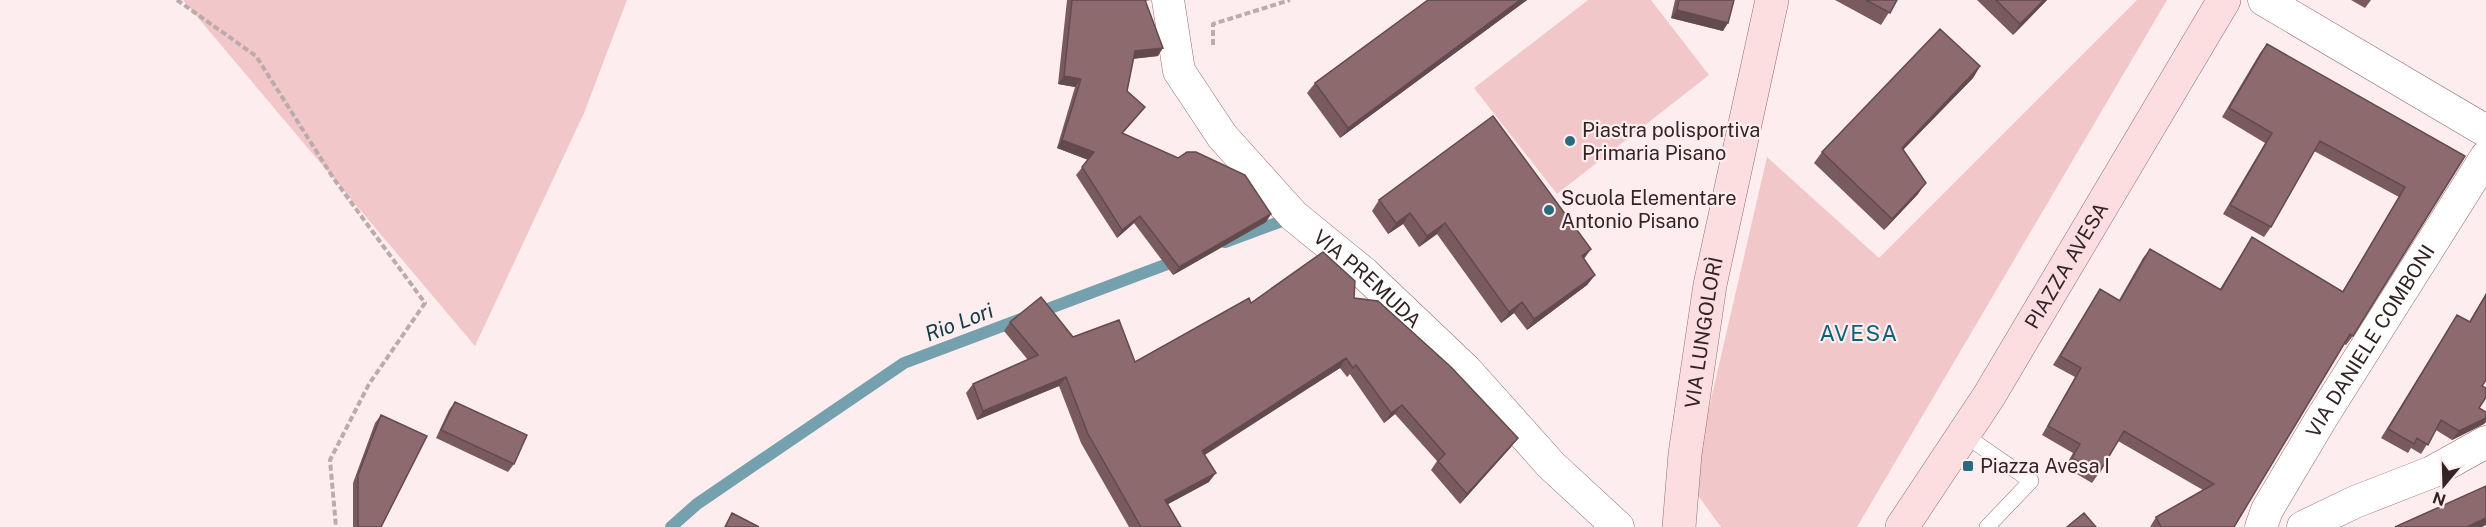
<svg xmlns="http://www.w3.org/2000/svg" width="2486" height="527" viewBox="0 0 2486 527" font-family="'Public Sans',sans-serif">
  <rect width="100%" height="100%" fill="#feedee"/>
  <!-- green -->
  <path fill="#f2c7ca" d="M183 0H627L584 113 475 346Z
    M1588 0H1651L1709 75 1557 194 1474 88Z
    M2137 0H2167L1857 527H1721L1691 486 1767 157 1879 258Z"/>
  <g fill="none" stroke-linecap="round" stroke-linejoin="round">
    <!-- stream -->
    <path stroke="#75a1af" stroke-width="12" d="M1225 242 1293 217
      M671 527 697 504 904 363 1181 259"/>
    <!-- lane casing -->
    <g stroke="#916e71" stroke-width="16">
      <path id="lane" d="M1963 434 2031 481 1987 527"/>
    </g>
    <!-- street casing -->
    <g stroke="#916e71" stroke-width="33">
      <g id="street">
        <path id="s1" d="M1168 0 1179 71 1222 136 1294 216 1364 273 1466 370 1551 465 1618 527"/>
        <path d="M2264 0 2486 131"/>
        <path id="s2" d="M2261 527 2267 510 2321 419 2486 157"/>
        <path d="M2303 527 2355 502 2432 472 2486 442"/>
      </g>
    </g>
    <!-- secondary casing -->
    <g stroke="#916e71" stroke-width="34">
      <g id="secondary">
        <path id="s3" d="M1679 527 1685 454 1710 285 1772 0"/>
        <path id="s4" d="M1902 527 1989 396 2224 0"/>
      </g>
    </g>
    <!-- path -->
    <path stroke="#bbabac" stroke-width="4" stroke-dasharray="6 3" stroke-linecap="butt" d="M177 0 256 56 334 179 425 303 369 384 330 460 336 527
      M1213 45V24L1290 0"/>
    <!-- lane -->
    <use href="#lane" stroke="#fff" stroke-width="15"/>
    <!-- street -->
    <use href="#street" stroke="#fff" stroke-width="32"/>
    <!-- secondary -->
    <use href="#secondary" stroke="#fcdee1" stroke-width="33"/>
  </g>
  <!-- wall -->
  <path fill="#795b5e" d="M1067 0H1151L1145 1 1158 56 1133 59 1127 91 1145 107 1123 133 1271 214 1266 222 1173 275 1134 223 1117 238 1076 175 1088 160 1057 148 1075 87 1058 84Z
    M1428 0H1527L1340 138 1307 93 1315 83Z
    M1675 0H1734L1723 31 1671 18Z
    M1835 0H1897L1881 25Z
    M1977 0H2047L2013 35Z
    M2351 0H2371L2365 8Z
    M2267 44 2465 156 2353 336 2346 345 2344 344 2234 527H2150L2156 517 2203 490 2118 441 2099 473 2092 483 2065 467 2073 453 2042 435 2075 377 2053 365 2100 289 2119 300 2143 258 2150 249 2220 289 2252 237 2342 292 2399 197 2314 151 2271 227 2264 237 2223 214 2265 143 2222 117 2260 53Z
    M1980 66 1973 78 1903 150 1918 194 1884 230 1814 163 1822 152Z
    M1379 200 1591 249 1584 259 1595 275 1587 285 1527 330 1514 313 1501 323 1437 234 1419 247 1403 224 1388 234 1372 211Z
    M2486 293V380L2482 386 2479 408 2484 424 2452 440 2436 430 2421 454 2411 448 2408 453 2381 438 2457 315 2469 322Z
    M1354 298 1511 447 1460 504 1431 470 1437 461 1395 414 1384 423 1350 374 1347 377 1340 368 1205 455 1209 482 1168 504 1181 527H1129L1081 443 1059 386 977 420 966 393 973 384 1028 360 1004 331 1010 322 1073 337 1135 362 1251 303Z
    M455 402 514 464 508 472 436 438 449 410Z
    M381 415V527H353V483L375 423Z"/>
  <!-- shaded-wall -->
  <path fill="#634a4c" d="M1520 0H1527L1340 138 1348 128Z
    M2044 0H2047L2013 35 2020 24Z
    M1677 10 1728 23 1723 31 1671 18Z
    M1163 48 1158 56 1129 59 1135 51Z
    M1980 66 1973 78 1894 159 1902 148Z
    M1064 76 1081 79 1075 87 1058 84Z
    M1062 140 1094 152 1089 160 1057 148Z
    M1926 183 1918 194 1884 230 1892 219Z
    M1410 213 1403 224 1388 234 1396 223Z
    M1271 214 1266 222 1173 275 1179 267Z
    M1140 216 1134 223 1117 238 1122 230Z
    M1445 223 1437 234 1419 247 1427 236Z
    M1591 249 1583 259 1582 256Z
    M1595 275 1587 285 1527 330 1534 319Z
    M1522 302 1514 313 1501 323 1509 312Z
    M1346 358 1340 368 1196 460 1202 451Z
    M1066 377 1059 386 977 420 983 411Z
    M1402 405 1395 414 1384 423 1391 413Z
    M2486 418V422L2484 424 2452 440 2459 431Z
    M1518 438 1511 447 1460 504 1467 494Z
    M1216 473 1209 482 1159 509 1165 500Z
    M2486 518V525L2482 527H2467Z"/>
  <!-- building -->
  <path fill="#8d6a6d" stroke="#634a4c" stroke-width="1.5" d="M1072 0H1145L1163 48 1135 51 1127 91 1145 107 1122 133 1178 158 1187 152H1196L1245 175 1271 214 1179 267 1140 216 1122 230 1082 167 1094 152 1062 140 1081 79 1064 76Z
    M1428 0H1520L1348 128 1315 83Z
    M1679 0H1734L1728 23 1677 10Z
    M1866 0H1897L1890 13Z
    M1996 0H2044L2020 24Z
    M1940 29 1980 66 1902 148 1926 183 1892 219 1822 152Z
    M2267 44 2465 156 2353 336 2350 334 2234 527H2161L2156 517 2214 484 2124 431 2099 473 2072 458 2080 444 2048 426 2081 368 2060 356 2100 289 2120 301 2150 249 2221 290 2252 237 2343 292 2405 187 2320 141 2271 227 2230 205 2272 133 2229 108Z
    M1493 116 1591 249 1582 256 1595 275 1534 319 1522 302 1509 312 1445 223 1427 236 1410 213 1396 223 1379 200Z
    M1323 252 1355 281 1354 298 1378 301 1451 367 1518 438 1467 494 1438 461 1445 454 1402 405 1391 413 1356 365 1353 368 1346 358 1202 451 1216 473 1165 500 1181 527H1141L1088 434 1066 377 983 411 973 384 1038 355 1010 322 1041 297 1073 337 1119 320 1135 362 1249 298 1251 303Z
    M2486 295V380L2482 386 2486 388V397L2479 408 2486 412V418L2459 431 2441 420 2428 445 2417 438 2414 444 2388 429 2457 315 2470 322Z
    M455 402 527 435 514 464 441 430Z
    M381 415 427 436 381 527H358V475Z
    M2486 486V518L2467 527H2395Z
    M732 513 759 527H725Z
    M2084 513 2096 527H2067Z"/>
  <!-- markers -->
  <g fill="#296b7e" stroke="#feedee" stroke-width="2">
    <circle cx="1570" cy="141" r="6"/>
    <circle cx="1549" cy="210" r="6"/>
    <rect x="1962" y="460" width="12" height="12" rx="3"/>
  </g>
  <g text-anchor="middle" dominant-baseline="central" stroke-width="4.5" stroke-linejoin="round" paint-order="stroke">
    <!-- poi labels -->
    <g font-size="20" fill="#322425" stroke="#feedee" text-anchor="start">
      <text x="1582" y="130">Piastra polisportiva<tspan x="1582" dy="23">Primaria Pisano</tspan></text>
      <text x="1561" y="198">Scuola Elementare<tspan x="1561" dy="23">Antonio Pisano</tspan></text>
      <text x="1980" y="466">Piazza Avesa I</text>
    </g>
    <!-- street labels -->
    <g font-size="20" fill="#322425" stroke="#feedee">
      <text stroke="none"><textPath href="#s4" startOffset="309">PIAZZA AVESA</textPath></text>
      <text stroke="none"><textPath href="#s1" startOffset="354">VIA PREMUDA</textPath></text>
      <text stroke="none"><textPath href="#s3" startOffset="196">VIA LUNGOLORÌ</textPath></text>
      <text stroke="none"><textPath href="#s2" startOffset="216">VIA DANIELE COMBONI</textPath></text>
    </g>
    <!-- water labels -->
    <g font-size="21" font-style="italic" fill="#103a45" stroke="#feedee">
      <text transform="translate(959 322) rotate(-21)">Rio Lori</text>
    </g>
    <!-- quarter labels -->
    <g font-size="22" letter-spacing="1.5" fill="#0b6276" stroke="#feedee">
      <text x="1859" y="333">AVESA</text>
    </g>
  </g>
  <!-- north arrow -->
  <g transform="translate(2444 485) rotate(199)" stroke="#feedee" stroke-width="4.5" paint-order="stroke">
  <path d="M0-4.5L10 22L0 15L-10 22Z" fill="#322425"/>
  <text y="-9" font-size="16" font-weight="bold" text-anchor="middle" fill="#322425">N</text>
  </g>
</svg>
